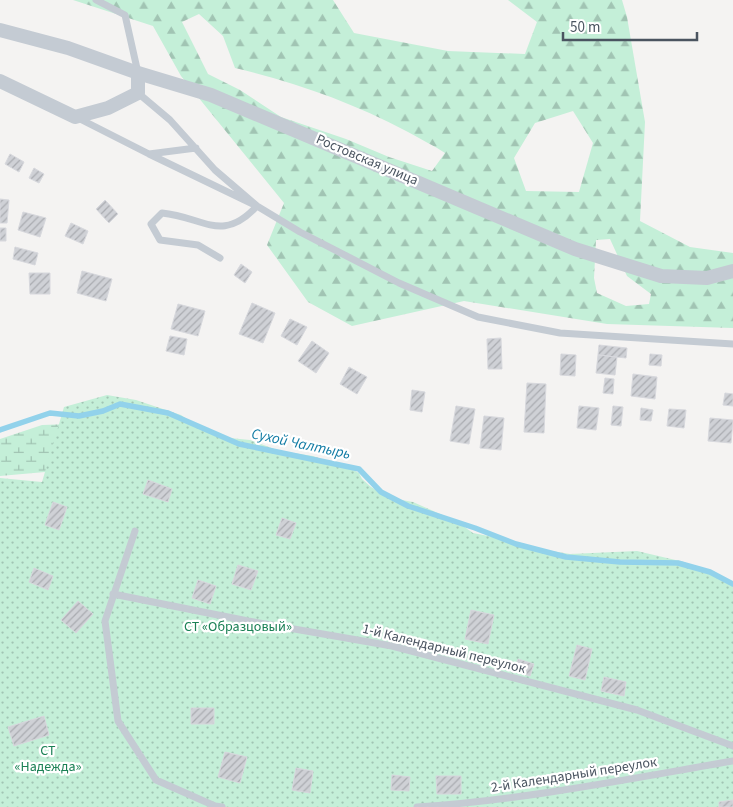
<svg xmlns="http://www.w3.org/2000/svg" width="733" height="807" viewBox="0 0 733 807" font-family="'Source Sans 3',sans-serif">
  <defs>
    <pattern id="forest-firs" width="22" height="20" patternUnits="userSpaceOnUse" patternTransform="scale(1.25)"><rect width="22" height="20" fill="#c4efd8"/><path d="M5 1l3.5 6h-7zM16 11l3.5 6h-7z" fill="#a1c4b3"/></pattern>
    <pattern id="wetland-marsh" width="20" height="14" patternUnits="userSpaceOnUse" patternTransform="scale(1.25)"><rect width="20" height="14" fill="#c4efd8"/><path d="M1 5h8M5 5V1M11 12h8M15 12V8" fill="none" stroke="#a1c4b3"/></pattern>
    <pattern id="garden-dots" width="8" height="8" patternUnits="userSpaceOnUse" patternTransform="scale(1.25)"><rect width="8" height="8" fill="#c4efd8"/><path d="M2 2h.1M6 6h.1" fill="none" stroke="#a1c4b3" stroke-width="1.8" stroke-linecap="round"/></pattern>
    <pattern id="building-hatch" width="6" height="6" patternUnits="userSpaceOnUse" patternTransform="scale(1.25)"><rect width="6" height="6" fill="#cfd1d6"/><path d="M-1 1l2-2M0 6l6-6M5 7l2-2" fill="none" stroke="#aaacb1"/></pattern>
  </defs>
  <rect width="100%" height="100%" fill="#f4f3f2"/>
  <!-- forest -->
  <path fill="url(#forest-firs)" fill-rule="evenodd" d="M73 0H333L354 33 448 51 525 54 537 22 508 0H622L627 17 645 122 640 221 690 247 733 253V328L607 324 464 301 352 326 308 302 267 245 284 203 181 76 153 26ZM199 14 223 36 235 68C297 83 351 102 408 132 420 139 433 145 445 153L432 171 389 157 346 139 281 117 240 90 208 74 182 22ZM573 111 593 143 579 192 526 191 514 158 535 123ZM610 239 627 276 651 294 649 304 626 306 597 293 594 278 596 240Z"/>
  <!-- wetland -->
  <path fill="url(#wetland-marsh)" d="M71 424 79 488 45 472 0 476V439L42 425Z"/>
  <!-- garden -->
  <path fill="url(#garden-dots)" d="M107 395 136 400 181 415 191 422 230 438 250 440 280 451 313 456 353 470 359 473 362 479 371 487 383 494 396 499 413 502 456 521 473 533 514 541 546 550 570 554 637 551 684 562 733 584V807H0V478L42 482 64 407Z"/>
  <g fill="none" stroke-linecap="round" stroke-linejoin="round">
    <!-- stream -->
    <path stroke="#92d2eb" stroke-width="5.5" d="M0 430 50 413 79 416 103 411 120 404 168 413 239 444 359 469 381 492 408 506 475 528 516 544 566 557 620 562 678 563 710 572 733 584"/>
  </g>
  <!-- building -->
  <path fill="url(#building-hatch)" stroke="#d7d8dd" d="M10 154 24 162 19 172 5 164Z
    M34 168 44 174 39 183 29 178Z
    M0 199 9 200 7 223H0Z
    M105 200 118 214 109 223 96 209Z
    M23 212 46 218 40 237 18 230Z
    M71 223 88 231 83 244 65 236Z
    M0 228H6V241H0Z
    M15 247 38 253 35 265 13 259Z
    M241 264 252 272 245 283 234 275Z
    M82 271 112 279 106 301 77 293Z
    M29 273H50V294H30Z
    M252 303 275 313 263 343 239 334Z
    M178 304 205 311 198 336 171 329Z
    M290 319 307 327 297 345 281 336Z
    M170 336 187 339 184 355 166 351Z
    M501 338 502 369H488L487 339Z
    M312 341 329 353 316 373 298 361Z
    M599 345 627 348 626 358 598 355Z
    M561 354 576 355 575 376 560 375Z
    M650 354 662 355 661 366 649 365Z
    M598 355 617 357 615 375 596 373Z
    M349 367 367 377 357 394 340 384Z
    M633 374 657 377 655 399 631 396Z
    M605 378 614 379 613 394 603 393Z
    M527 383 546 384 544 433 524 432Z
    M412 390 425 392 422 412 410 410Z
    M725 393 733 394V406L723 405Z
    M456 406 475 409 469 444 450 441Z
    M579 406 599 408 596 430 577 428Z
    M613 406 623 407 621 426 611 425Z
    M641 408 653 410 651 421 640 420Z
    M669 409 686 410 684 428 667 426Z
    M484 416 504 418 501 450 480 448Z
    M710 418 733 420 731 443 708 441Z
    M148 480 172 489 168 502 143 494Z
    M53 502 67 507 59 530 45 525Z
    M282 518 296 523 290 539 276 535Z
    M238 565 258 571 251 590 232 584Z
    M34 568 53 576 48 590 29 582Z
    M198 580 216 586 210 604 192 598Z
    M78 601 93 614 76 633 61 620Z
    M471 610 494 615 488 644 465 639Z
    M577 645 592 649 585 680 569 676Z
    M518 659 534 664 530 676 514 671Z
    M604 677 626 682 624 696 601 691Z
    M191 708H214V724H191Z
    M44 716 49 735 14 746 8 727Z
    M225 752 247 757 240 783 218 777Z
    M296 768 313 771 310 793 292 790Z
    M392 775 410 777 409 791 391 790Z
    M436 776H461V794H437Z
    M733 800V807H719V802Z"/>
  <g fill="none" stroke-linecap="round" stroke-linejoin="round">
    <!-- lane -->
    <path stroke="#c4cbd3" stroke-width="7" d="M96 0 125 15 138 73
      M138 93 170 120 215 170 257 206 300 232 399 283 478 317 560 333 733 344
      M78 118 149 154 196 148
      M149 154 257 206C222 244 204 217 162 213L151 224 160 240 198 245 220 258
      M135 531 105 621 118 721 156 780 215 806 222 807
      M113 594 248 621 392 646 637 710 733 746
      M417 807C524 800 628 779 733 761"/>
    <!-- street -->
    <path stroke="#c4cbd3" stroke-width="14" d="M0 30 68 48 138 73 211 95 575 249 661 276 707 278 733 271
      M0 81 75 117 108 108 138 93V73"/>
  </g>
  <g text-anchor="middle" dominant-baseline="central" stroke-width="4.5" stroke-linejoin="round" paint-order="stroke">
    <!-- street labels -->
    <g font-size="14" fill="#4a5460" stroke="#fff">
      <text transform="translate(367 160) rotate(23)">Ростовская улица</text>
      <text transform="translate(444 649) rotate(14)">1-й Календарный переулок</text>
      <text transform="translate(574 775) rotate(-9)">2-й Календарный переулок</text>
    </g>
    <!-- park labels -->
    <g font-size="14" fill="#1b8155" stroke="#fff">
      <text x="238" y="627">СТ «Образцовый»</text>
      <text x="48" y="751">СТ<tspan x="48" dy="16">«Надежда»</tspan></text>
    </g>
    <!-- water labels -->
    <g font-size="15" font-style="italic" fill="#117ba4" stroke="#fff">
      <text transform="translate(301 444) rotate(12)">Сухой Чалтырь</text>
    </g>
  </g>
  <!-- scale -->
  <path d="M563 32v8h134v-8" fill="none" stroke="#4a5460" stroke-width="2.5"/>
  <text x="570" y="32" font-size="15" fill="#4a5460" stroke="#ffffff" stroke-width="4" paint-order="stroke">50 m</text>
</svg>
